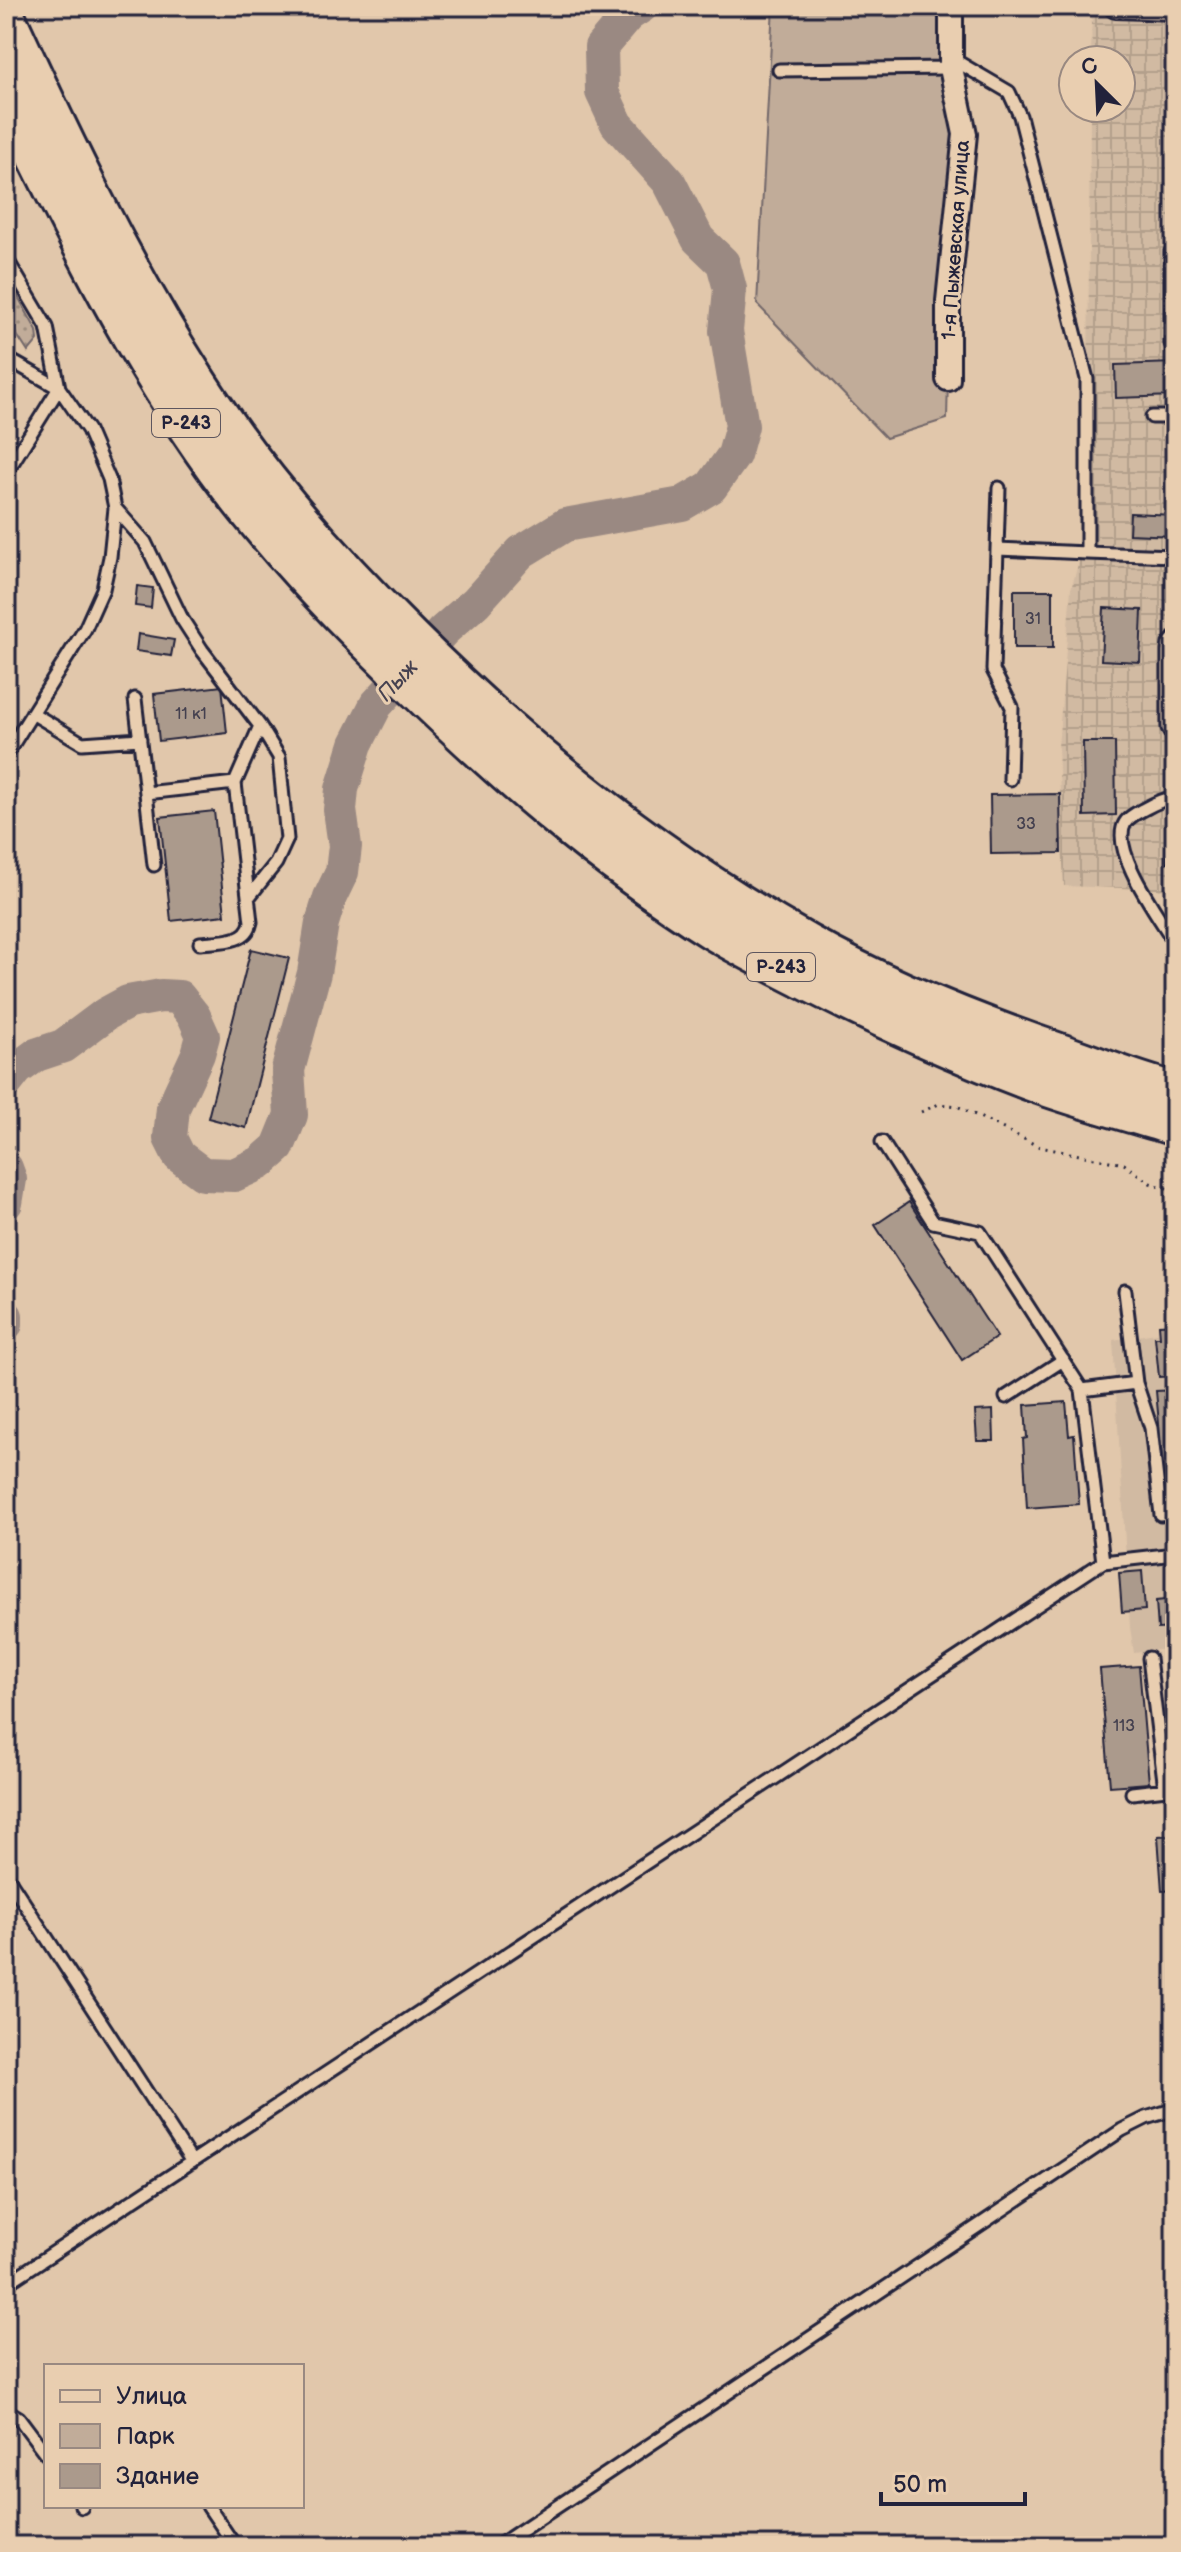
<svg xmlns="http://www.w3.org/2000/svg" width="1181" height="2552" viewBox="0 0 1181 2552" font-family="'Balsamiq Sans',sans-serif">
  <defs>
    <pattern id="industrial-grid" width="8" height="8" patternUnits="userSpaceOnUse" patternTransform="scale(2)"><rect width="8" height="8" fill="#d1baa2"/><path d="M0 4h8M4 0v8" fill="none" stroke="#b3a08c"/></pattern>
    <pattern id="grass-dots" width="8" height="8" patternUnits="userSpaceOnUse" patternTransform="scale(2)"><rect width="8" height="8" fill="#c1ac99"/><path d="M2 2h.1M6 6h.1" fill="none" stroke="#9c8c7e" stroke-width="1.8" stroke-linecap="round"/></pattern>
  </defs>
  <rect width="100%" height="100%" fill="#e1c7ab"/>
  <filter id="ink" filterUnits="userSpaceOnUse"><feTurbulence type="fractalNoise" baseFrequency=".0125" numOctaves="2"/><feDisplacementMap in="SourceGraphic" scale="16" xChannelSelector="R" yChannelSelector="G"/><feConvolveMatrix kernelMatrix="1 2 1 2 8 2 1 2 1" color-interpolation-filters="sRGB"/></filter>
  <g filter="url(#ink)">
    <!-- built -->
    <path fill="#d1baa2" d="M1175 1330V1648L1134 1653 1130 1627 1113 1340Z"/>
    <!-- industrial -->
    <path fill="url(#industrial-grid)" d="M1092 6H1175V890L1064 886 1058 747 1071 589 1087 534 1090 108H1121V60H1091Z"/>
    <!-- grass -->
    <path fill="url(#grass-dots)" stroke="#72676a" stroke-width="2" d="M6 275 37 331 38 340 28 352 6 318Z"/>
    <!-- green -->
    <path fill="#c1ac99" stroke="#72676a" stroke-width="2" d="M773 6H957L947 419 886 438 757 304Z"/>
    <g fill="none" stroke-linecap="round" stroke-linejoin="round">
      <!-- river -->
      <path stroke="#9a8982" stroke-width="34" d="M6 1083 17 1069 36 1055 63 1046 106 1014 128 1002 161 996 179 997 194 1016 203 1036 198 1054 173 1108 170 1138 179 1156 203 1174 234 1175 260 1163 278 1147 291 1115 288 1070 314 973 322 923 330 897 342 872 345 846 340 810 342 789 356 744 376 705 443 631 476 602 521 552 565 525 682 504 711 487 734 455 742 426 726 331 730 289 723 263 698 239 669 182 617 124 602 92 601 47 628 15 642 6
        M6 1168 10 1179 6 1203
        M6 1316V1324"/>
    </g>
    <!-- building -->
    <path fill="#ab9a8c" stroke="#22223b" stroke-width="2" d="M1175 363V396L1116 398 1115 365Z
      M1130 513 1175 515V536L1129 534Z
      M137 586 153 588 151 608 135 606Z
      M1014 590H1053V648H1014Z
      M1104 608 1142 610 1140 662 1101 660Z
      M138 634 174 640 171 656 136 651Z
      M222 686 227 733 159 741 154 694Z
      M1083 742H1115L1116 815 1084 816Z
      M1060 794 1061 853 991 854 990 795Z
      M214 811 225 915 171 921 160 817Z
      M1175 817V863H1167L1166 818Z
      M251 949 289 958 246 1128 208 1118Z
      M909 1202 997 1337 962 1360 875 1225Z
      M1175 1324V1376L1159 1377 1155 1337H1160L1159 1325Z
      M1175 1390V1532L1169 1533 1156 1391Z
      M1066 1402 1069 1436 1074 1435 1079 1504 1027 1508 1023 1439 1027 1438 1025 1405Z
      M993 1410 994 1441H977L975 1411Z
      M1142 1571 1145 1610 1122 1612 1119 1573Z
      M1175 1599V1628L1158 1629 1156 1601Z
      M1139 1666 1149 1783 1110 1786 1100 1669Z
      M1175 1835V1890L1162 1891 1158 1836Z"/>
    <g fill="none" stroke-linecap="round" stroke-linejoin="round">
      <!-- service casing -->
      <g stroke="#22223b" stroke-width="17">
        <path id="service" d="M951 58 1009 92 1020 116 1087 379V553L1175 556
          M779 70 951 68
          M1175 246 1171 252V343L1175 354
          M6 258 47 327 59 388 6 473
          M6 358 59 388 88 430 109 479 115 508 110 557 103 589 85 629 6 755
          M1152 417H1175
          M115 508 145 542 182 619 202 650 260 726 235 783 251 922C247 944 218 941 200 943
          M997 549 999 488
          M1175 637 1169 644 1168 651V728L1175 740
          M135 699 146 793
          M32 713 82 743 140 739
          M1010 779 1012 707 993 670 997 549 1087 553
          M1175 797C1164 799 1155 803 1146 808 1139 812 1129 816 1125 823 1109 850 1161 919 1175 943
          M154 865 146 793 235 783
          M248 898 276 863 287 839 279 757 260 726
          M882 1142 933 1222 980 1232 1082 1390 1103 1562 1175 1554
          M1136 1383 1151 1428 1161 1515
          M1082 1390 1136 1383 1125 1291
          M1006 1397 1063 1360
          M1149 1658 1165 1789
          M1132 1793 1175 1788
          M6 1875 192 2162
          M6 2284 1103 1562
          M6 2410 19 2418 46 2454
          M81 2506 82 2507
          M208 2506 235 2546
          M498 2546 1122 2130 1146 2118 1175 2109"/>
      </g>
      <!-- minor casing -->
      <g stroke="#22223b" stroke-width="28">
        <path id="minor" d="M1116 6 1175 8
          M948 379V301L965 134 951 68V6"/>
      </g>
      <!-- trunk casing -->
      <g stroke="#22223b" stroke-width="44">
        <path id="trunk" d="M6 18C63 142 123 268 198 384 257 476 331 560 409 637 528 756 660 861 807 944 888 990 977 1025 1065 1055 1102 1068 1138 1083 1175 1092
          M6 93C69 221 132 352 216 468 272 545 338 613 406 679 502 773 599 858 713 930 743 948 775 964 806 980 878 1017 952 1051 1028 1080 1076 1098 1126 1111 1175 1126"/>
      </g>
      <!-- path -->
      <path stroke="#22223b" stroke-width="3" stroke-dasharray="2 6" stroke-linecap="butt" d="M921 1112 939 1104 957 1106 1040 1147 1124 1164 1150 1183 1175 1191"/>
      <!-- service -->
      <use href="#service" stroke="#e9ceb0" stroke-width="11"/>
      <!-- minor -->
      <use href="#minor" stroke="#e9ceb0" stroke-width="22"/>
      <!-- trunk -->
      <use href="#trunk" stroke="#e9ceb0" stroke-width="38"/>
    </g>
  </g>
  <g text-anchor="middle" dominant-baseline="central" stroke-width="6" stroke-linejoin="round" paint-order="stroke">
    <!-- number labels -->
    <g font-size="16" fill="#44404f">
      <text x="1033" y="619">31</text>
      <text x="191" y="714">11 к1</text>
      <text x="1026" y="824">33</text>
      <text x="1124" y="1726">113</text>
    </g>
    <!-- shield labels -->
    <g fill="#e9ceb0" stroke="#5e565e" stroke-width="2">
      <rect x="152" y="409" width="68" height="28" rx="6"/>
      <rect x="747" y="953" width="68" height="28" rx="6"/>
    </g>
    <g font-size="18" font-weight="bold" fill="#22223b">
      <text x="186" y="423">Р-243</text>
      <text x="781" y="967">Р-243</text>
    </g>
    <!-- street labels -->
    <g font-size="20" fill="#22223b" stroke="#e9ceb0">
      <text transform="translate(956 240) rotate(-86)">1-я Пыжевская улица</text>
    </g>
    <!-- water labels -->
    <g font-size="22" font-style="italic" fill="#464150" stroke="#e9ceb0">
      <text transform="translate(398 681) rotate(-47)">Пыж</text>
    </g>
  </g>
  <!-- margin -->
  <rect width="1181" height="2552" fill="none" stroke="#e9ceb0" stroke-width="32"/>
  <rect x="16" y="16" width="1149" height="2520" fill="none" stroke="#22223b" stroke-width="3" filter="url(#ink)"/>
  <!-- legend -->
  <rect x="44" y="2364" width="260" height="144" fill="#e9ceb0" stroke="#998981" stroke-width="2"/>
  <rect x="60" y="2390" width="40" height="12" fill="#e9ceb0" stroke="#998981" stroke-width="2"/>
  <text x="116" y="2404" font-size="24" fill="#22223b">Улица</text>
  <rect x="60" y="2424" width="40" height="24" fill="#c1ac99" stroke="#998981" stroke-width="2"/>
  <text x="116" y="2444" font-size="24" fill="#22223b">Парк</text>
  <rect x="60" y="2464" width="40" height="24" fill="#ab9a8c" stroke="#998981" stroke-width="2"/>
  <text x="116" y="2484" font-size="24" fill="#22223b">Здание</text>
  <!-- north arrow -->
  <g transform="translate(1097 84) rotate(336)"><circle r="38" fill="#e9ceb0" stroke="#998981" stroke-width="2"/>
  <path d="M0-6L14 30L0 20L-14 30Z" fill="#22223b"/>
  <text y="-12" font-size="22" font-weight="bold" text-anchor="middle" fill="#22223b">С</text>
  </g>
  <!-- scale -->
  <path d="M881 2492v12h144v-12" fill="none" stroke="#22223b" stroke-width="4"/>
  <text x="893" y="2492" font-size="24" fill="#22223b" stroke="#e9ceb0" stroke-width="6" paint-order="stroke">50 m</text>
</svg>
